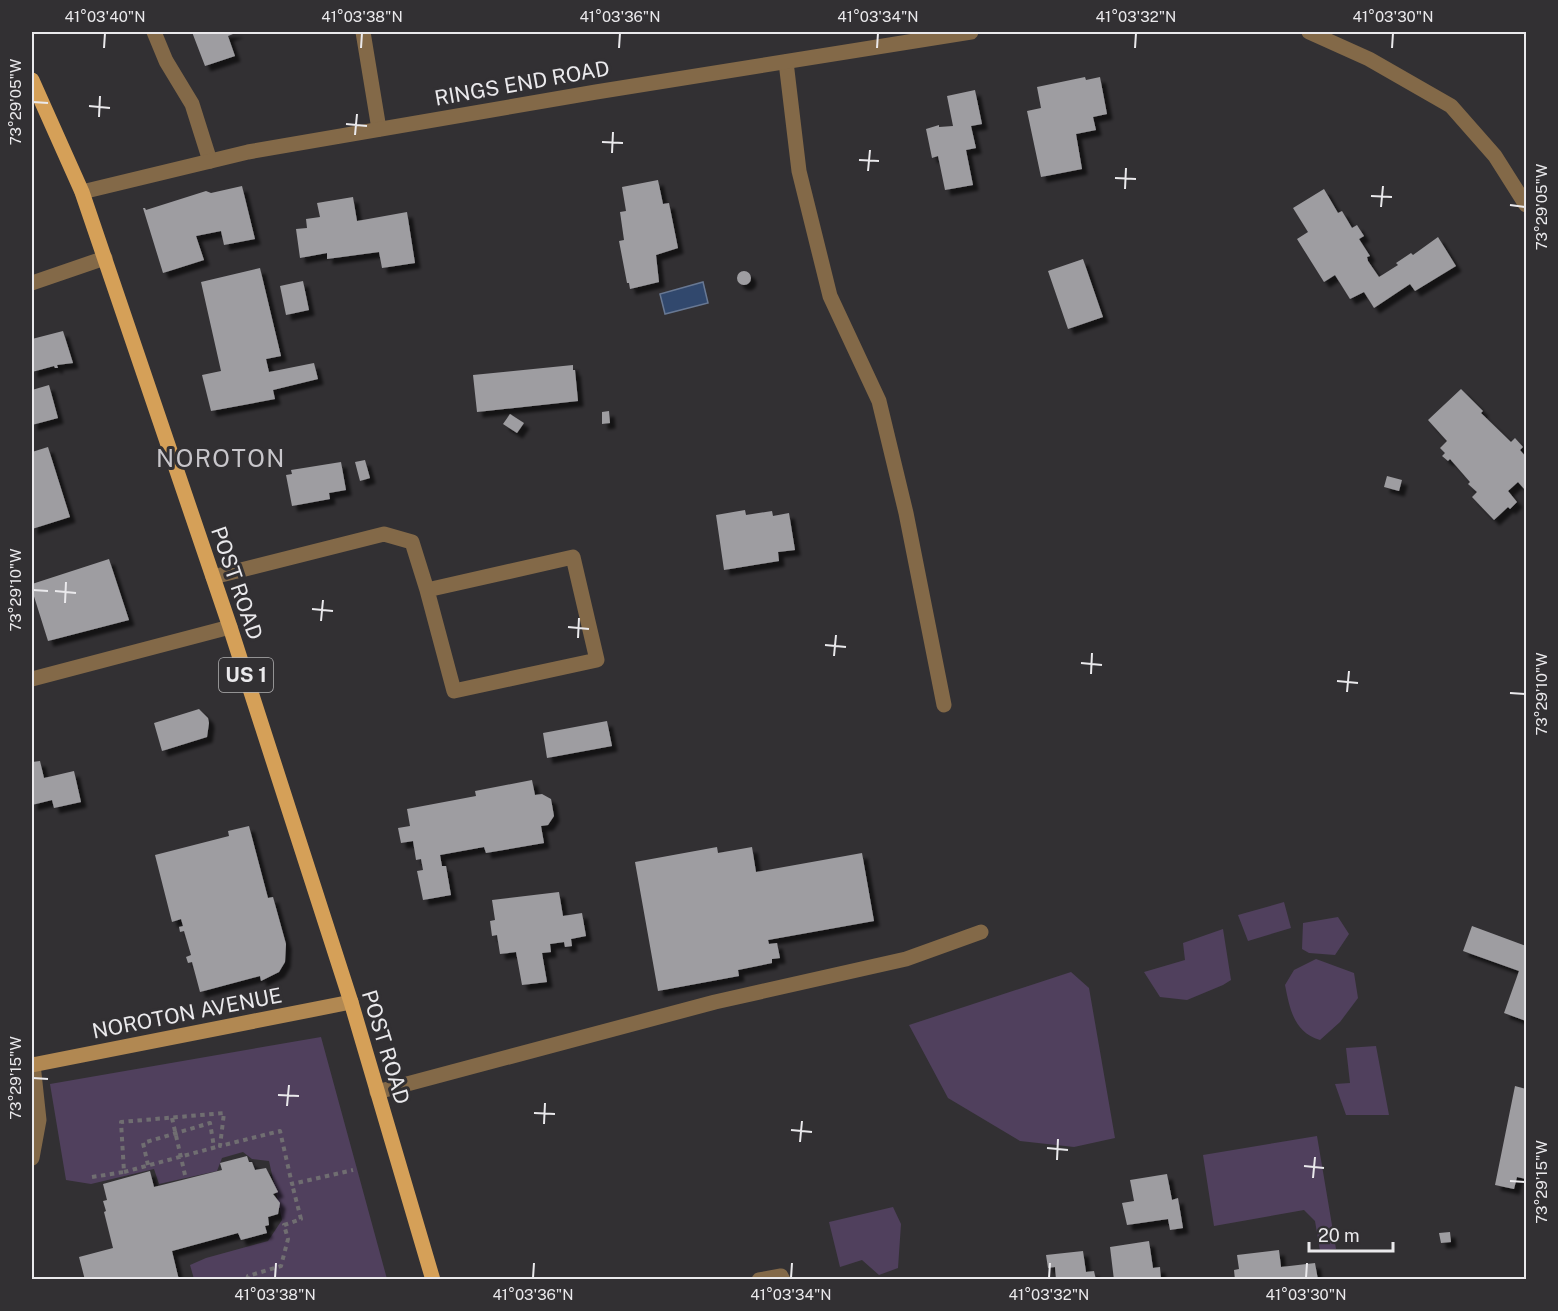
<svg xmlns="http://www.w3.org/2000/svg" width="1558" height="1311" viewBox="0 0 1558 1311" font-family="'Public Sans',sans-serif">
  <defs>
    <filter id="shadow"><feDropShadow dx="5.5" dy="5.5" stdDeviation="1.5" flood-color="#0009"/></filter>
  </defs>
  <rect width="100%" height="100%" fill="#323033"/>
  <!-- green -->
  <path fill="#50405d" d="M1284 902 1291 928 1248 941 1238 915Z
    M1338 917 1349 934 1335 955 1309 953 1302 949 1303 923Z
    M1223 929 1231 980 1223 985 1187 1000 1160 997 1144 972 1185 960 1183 943Z
    M1316 959 1354 973 1358 998 1340 1022 1320 1040C1294 1032 1290 1010 1285 985L1294 970Z
    M1071 972 1089 988 1115 1138 1074 1147 1020 1141 948 1098 909 1025Z
    M321 1037 387 1279H194L190 1265 206 1258 268 1241 282 1220 269 1161 252 1159 243 1152 222 1158 217 1171 159 1184 154 1169 91 1184 66 1180 50 1084Z
    M1376 1046 1389 1115H1346L1335 1084 1350 1083 1346 1048Z
    M1317 1136 1336 1249 1320 1251 1315 1221 1304 1210 1214 1226 1203 1155Z
    M893 1207 901 1224 898 1268 879 1275 862 1260 840 1267 829 1222Z"/>
  <!-- water -->
  <path fill="#31486d" stroke="#687893" stroke-width="1.5" d="M703 282 708 303 665 314 660 294Z"/>
  <!-- building -->
  <path fill="#9e9da1" filter="url(#shadow)" d="M192 32H238L228 36 235 56 205 66Z
    M1085 77 1086 80 1100 77 1107 114 1093 117 1096 130 1076 134 1082 169 1041 177 1027 111 1041 108 1037 87Z
    M975 90 982 124 971 126 976 148 966 150 973 185 945 190 938 156 932 158 926 129 939 125V127L953 126 947 96Z
    M658 180 663 204 669 203 678 248 656 255 659 282 630 289 629 283H627L619 241 624 240 620 212 626 211 622 187Z
    M242 186 255 239 224 245 221 231 196 236 204 260 163 273 143 208H145L146 210 206 191 211 193Z
    M1324 189 1338 213 1342 211 1352 228 1357 225 1364 236 1359 239 1370 256 1367 257 1368 261 1379 277 1398 265 1396 263 1411 253 1413 255 1438 237 1456 266 1415 291 1410 284 1374 308 1364 292 1350 299 1335 275 1324 282 1297 239 1308 232 1293 208Z
    M353 197 357 221 407 212 415 263 382 268 379 252 327 259V253L300 258 296 229 307 228 306 219 320 217 317 203Z
    M1083 259 1103 317 1068 329 1048 271Z
    M260 268 281 356 266 359 269 372 314 363 318 379 273 390 275 399 211 411 202 375 221 371 201 282Z
    M737 278a7 7 0 1 1 14 0a7 7 0 1 1-14 0Z
    M303 281 309 310 286 315 280 286Z
    M63 331 73 363 57 365 58 368H55L54 366 32 372V339Z
    M573 365V370H575L578 401 477 412 473 375Z
    M49 385 58 418 32 425V390Z
    M1461 389 1483 411 1481 413 1511 442 1515 438 1523 447 1520 450 1526 457V491L1518 482 1508 491 1517 502 1510 509 1508 507 1494 520 1472 497 1477 492 1468 484 1470 482 1450 459 1448 461 1442 456 1445 453 1440 448 1447 441 1428 420Z
    M609 411 610 423 602 424V412Z
    M510 414 524 423 517 433 503 424Z
    M48 447 70 517 32 529V452Z
    M365 460 370 478 360 481 355 462Z
    M341 462 346 490 329 493 330 499 292 506 286 475 292 474 291 470Z
    M1387 476 1402 480 1399 491 1384 487Z
    M745 510 746 515 772 511 773 516 789 513 795 550 778 552 779 561 724 570 716 515Z
    M109 559 129 620 48 641 32 590V584Z
    M199 709 208 718 209 723 207 737 162 751 154 723Z
    M607 721 612 746 547 758 543 733Z
    M40 761 44 778 74 771 81 802 54 808 52 800 32 805V762Z
    M532 780 535 795 542 794 551 799 554 816 548 825 541 826 544 843 486 853 484 847 440 855 442 866H446L451 895 423 900 417 871 423 870 421 859 416 860 413 841 401 843 398 828 410 826 407 809 476 796 475 791Z
    M249 826 268 898 273 897 286 944 285 962 279 972 261 981 260 976 200 992 192 962 188 963 186 957 191 955 184 931 180 932 179 927 183 926 181 919 172 922 155 855 229 836 228 831Z
    M717 847 718 853 752 847 756 872 862 853 874 921 768 940 769 944 777 943 780 958 772 959V963L738 970 739 976 658 991 635 862Z
    M559 892 563 916 582 913 586 936 571 939 572 946 565 947 564 942 550 944 551 952 542 953 547 982 522 985 516 952 500 954 497 935 492 936 490 921 495 920 492 900Z
    M1472 926 1526 946V1021L1504 1013 1519 971 1463 951Z
    M1515 1086 1526 1089V1179L1517 1177 1514 1189 1495 1185Z
    M247 1156 249 1162H252L255 1170 266 1168 278 1192 273 1194 280 1203 278 1214 268 1217 269 1225 265 1226 267 1233 241 1240 238 1233 172 1251 179 1280H85L79 1257 113 1248 104 1212 106 1211 103 1201 107 1200 103 1184 150 1171 154 1187 222 1170 220 1163Z
    M1167 1174 1172 1200 1178 1198 1183 1228 1170 1230 1168 1219 1127 1225 1122 1203 1134 1201 1130 1180Z
    M1450 1232 1451 1242 1441 1243 1439 1233Z
    M1149 1241 1153 1268 1160 1267 1161 1280H1114L1110 1247Z
    M1279 1250 1281 1267 1315 1263 1318 1280H1235L1234 1270 1239 1269 1237 1255Z
    M1083 1251 1086 1272 1094 1271 1096 1280H1056L1055 1267 1048 1268 1046 1255Z"/>
  <g fill="none" stroke-linecap="round" stroke-linejoin="round">
    <!-- path -->
    <path stroke="#706e71" stroke-width="4" stroke-dasharray="4.5 4.5" stroke-linecap="butt" d="M172 1118 185 1175
      M148 1165 143 1143 210 1123 214 1147
      M124 1172 220 1146
      M92 1177 124 1172 121 1122 224 1113 220 1146 280 1131 292 1184 353 1170
      M247 1280 248 1276 281 1266 288 1239 284 1225 301 1219 292 1184"/>
    <!-- service -->
    <path stroke="#836948" stroke-width="15" d="M154 32 166 61 192 104 210 161
      M363 32 379 129
      M786 62 799 171 830 296 879 401 906 513 944 705
      M32 283 105 258
      M213 577 384 534 412 542 427 590 454 691 597 660 573 557 427 590
      M377 1092 715 1002 906 959 981 932
      M32 1158 39 1120 33 1064
      M759 1280 781 1276 783 1280"/>
    <!-- minor -->
    <path stroke="#836948" stroke-width="15" d="M1309 32 1369 59 1451 106 1495 156 1526 205
      M82 192 248 152 596 92 971 32
      M32 679 230 627"/>
    <!-- secondary -->
    <path stroke="#b18852" stroke-width="15" d="M32 1065 351 1002"/>
    <!-- primary -->
    <path stroke="#d5a058" stroke-width="15" d="M32 80 82 192 230 627 351 1002 433 1280"/>
  </g>
  <!-- ticks -->
  <path fill="none" stroke="#eae9ec" stroke-width="2" d="M104 48 105 33M361 48 362 33M619 48 620 33M877 48 878 33M1135 48 1136 33M1392 48 1393 33M33 102 48 103M89 106 110 108M99 117 100 96M346 124 367 126M355 135 357 114M602 142 623 143M612 153 613 132M859 160 879 161M868 171 870 150M1115 178 1136 179M1125 189 1126 168M1371 196 1392 197M1510 205 1525 207M1381 207 1383 186M33 590 48 591M55 591 76 593M65 603 66 582M312 609 333 611M321 621 323 600M568 627 589 629M578 638 579 618M825 645 846 647M834 656 836 635M1081 663 1102 665M1091 674 1092 653M1337 681 1358 683M1347 692 1349 671M1510 693 1525 694M33 1078 48 1079M278 1095 299 1096M287 1106 289 1085M534 1113 555 1114M544 1124 545 1103M791 1130 812 1132M800 1142 802 1121M1047 1148 1068 1150M1057 1160 1058 1139M1304 1166 1324 1168M1313 1178 1315 1157M1510 1181 1525 1182M275 1278 276 1263M533 1278 534 1263M791 1278 792 1263M1049 1278 1050 1263M1306 1278 1307 1263"/>
  <g text-anchor="middle" dominant-baseline="central" stroke-width="6" stroke-linejoin="round" paint-order="stroke">
    <!-- shield labels -->
    <rect fill="#323033" stroke="#b3b2b4" stroke-width="1.5" x="219" y="658" width="54" height="34" rx="4.5"/>
    <g font-size="20" font-weight="bold" fill="#eae9ec">
      <text x="246" y="675">US 1</text>
    </g>
    <!-- street labels -->
    <g font-size="21" fill="#eae9ec" stroke="#323033">
      <text transform="translate(522 83) rotate(-10)">RINGS END ROAD</text>
      <text transform="translate(237 583) rotate(71)">POST ROAD</text>
      <text transform="translate(187 1013) rotate(-11)">NOROTON AVENUE</text>
      <text transform="translate(386 1047) rotate(73)">POST ROAD</text>
    </g>
    <!-- quarter labels -->
    <g font-size="24" letter-spacing="1.5" fill="#c8c6cb" stroke="#323033">
      <text x="221" y="458">NOROTON</text>
    </g>
  </g>
  <!-- border -->
  <rect width="1558" height="1311" fill="none" stroke="#323033" stroke-width="66"/>
  <!-- scale -->
  <path d="M1309 1242v9h84v-9" fill="none" stroke="#eae9ec" stroke-width="3"/>
  <text x="1318" y="1242" font-size="18" fill="#eae9ec" stroke="#323033" stroke-width="4.5" paint-order="stroke">20 m</text>
  <rect x="33" y="33" width="1492" height="1245" fill="none" stroke="#eae9ec" stroke-width="2"/>
  <g font-size="15" text-anchor="middle" fill="#eae9ec">
    <text x="105" y="22">41°03'40"N</text>
    <text x="362" y="22">41°03'38"N</text>
    <text x="620" y="22">41°03'36"N</text>
    <text x="878" y="22">41°03'34"N</text>
    <text x="1136" y="22">41°03'32"N</text>
    <text x="1393" y="22">41°03'30"N</text>
    <text transform="translate(16 102) rotate(-90)" y="5">73°29'05"W</text>
    <text transform="translate(1542 207) rotate(-90)" y="5">73°29'05"W</text>
    <text transform="translate(16 590) rotate(-90)" y="5">73°29'10"W</text>
    <text transform="translate(1542 694) rotate(-90)" y="5">73°29'10"W</text>
    <text transform="translate(16 1078) rotate(-90)" y="5">73°29'15"W</text>
    <text transform="translate(1542 1182) rotate(-90)" y="5">73°29'15"W</text>
    <text x="275" y="1300">41°03'38"N</text>
    <text x="533" y="1300">41°03'36"N</text>
    <text x="791" y="1300">41°03'34"N</text>
    <text x="1049" y="1300">41°03'32"N</text>
    <text x="1306" y="1300">41°03'30"N</text>
  </g>
</svg>
